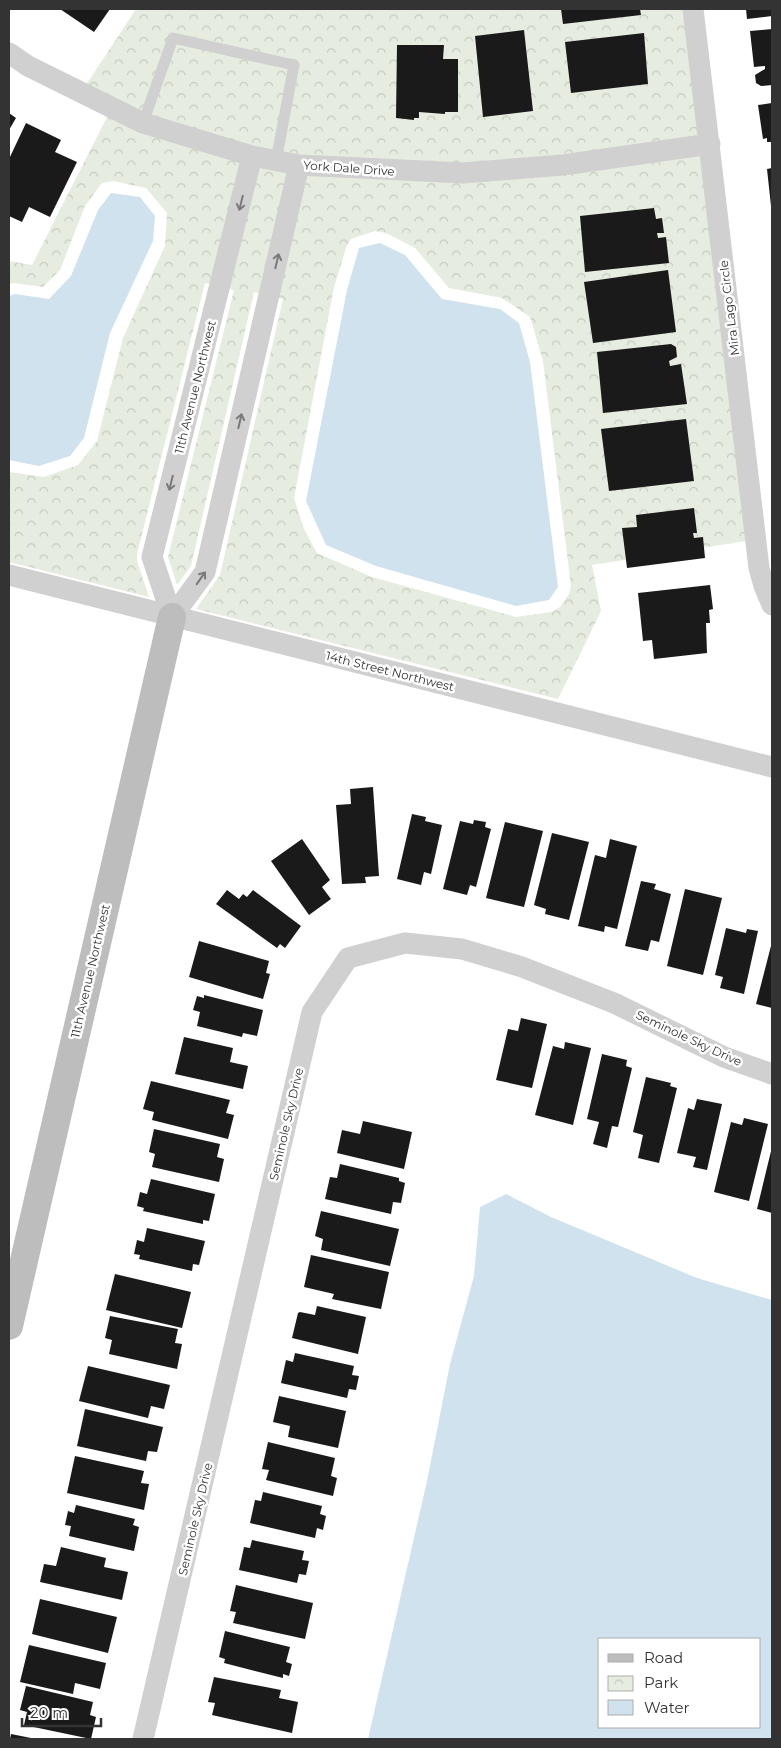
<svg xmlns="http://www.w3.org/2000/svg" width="781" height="1748" viewBox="0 0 781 1748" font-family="Montserrat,sans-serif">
  <defs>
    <pattern id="park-crowns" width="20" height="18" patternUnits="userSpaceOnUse" patternTransform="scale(1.25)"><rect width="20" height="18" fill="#e6ecdf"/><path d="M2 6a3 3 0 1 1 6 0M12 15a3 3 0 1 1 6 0" fill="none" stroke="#c6cbc0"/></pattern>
  </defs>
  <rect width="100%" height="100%" fill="#fff"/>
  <!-- park -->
  <path fill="url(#park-crowns)" fill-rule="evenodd" d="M136 9H692L752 540 592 565 601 611 558 699 196 609 220 575 283 299 254 292 191 566 177 585 168 557 234 290 205 283 137 554V561L149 597 9 562V472L44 477 78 465 97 441 123 338 165 246 167 213 146 188 113 181 102 183 85 206 60 270 43 287 14 283 9 284V261L32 265 109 113 82 91ZM375 231 386 233 415 248 449 288 502 298 530 317 543 361 571 586 569 594 560 607 552 612 516 617 372 577 317 553 304 529 294 498 334 287 347 245 351 239Z"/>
  <!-- water -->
  <path fill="#cfe2ee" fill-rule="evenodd" d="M111 193 140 197 155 216 153 241 110 333 84 438 70 456 39 466 9 460V296L15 294 49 299 71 276 98 210Z
    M380 243 405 255 442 299 500 309 519 323 530 362 558 587 549 600 516 606 376 566 326 545 306 501 347 290 359 248Z
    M506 1194 551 1217 697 1278 772 1300V1739H368L427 1481 450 1364 474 1276 480 1207ZM600 1639H760V1727H600Z"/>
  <!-- building -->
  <path fill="#1a1a1a" d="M60 9H110L94 32Z
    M561 9H640L641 15 563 24Z
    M746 9H772V16L747 19Z
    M772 29V85L761 86 756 83 755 75 765 69V66L754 67 750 31Z
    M524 30 533 111 483 117 475 36Z
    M644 33 648 84 571 93 565 42Z
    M397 45H444L443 59H458V112H445V114L419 112V118H414V120L396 118Z
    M772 103V142H767V138L763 139 758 105Z
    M9 113 16 118 9 130Z
    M26 123 61 140 55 152 77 162 50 217 29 207 22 222 9 216V159Z
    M772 168V206H771L767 169Z
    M654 208 656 219 662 218 664 233H657L658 238 666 237 669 263 585 272 580 216Z
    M668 270 676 332 593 343 584 282Z
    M671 344 676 347 677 357 669 361 670 366 681 364 687 404 603 413 597 352Z
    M686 419 694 481 609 491 601 429Z
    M694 508 697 533H693L694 538 703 537 705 558 627 568 622 528 637 527 636 515Z
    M710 585 713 609 709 610 710 623H706L707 653 654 659 652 640 643 641 638 593Z
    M373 787 379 876 365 877 366 883 342 884 336 805 351 804 350 789Z
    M412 814 426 817 425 821 442 825 431 874 424 872 421 885 397 879Z
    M474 820 486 822 485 827 491 829 476 887 470 885 467 895 443 889 460 821 473 824Z
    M505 822 543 831 524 907 486 898Z
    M552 833 589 842 569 920 545 914 546 909 534 905Z
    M302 839 330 880 322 887 331 899 309 915 271 861Z
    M610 839 637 846 617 929 605 926 604 932 578 926 595 855 606 858Z
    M641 881 656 884 654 889 671 894 659 942 651 940 648 951 625 946Z
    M685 889 722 898 703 975 667 966Z
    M227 890 239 899 243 894 247 897 253 890 301 926 285 948 280 944 277 948 216 904Z
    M726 928 746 933 747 929 758 931 744 994 720 988 723 977 715 975Z
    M199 941 269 961 266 973 270 974 263 999 189 977Z
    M772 942V1008L756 1004Z
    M204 995 263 1010 257 1036 243 1033 242 1037 197 1026 200 1012 193 1010 197 996 204 998Z
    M521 1018 547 1024 532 1088 496 1080 508 1029 518 1031Z
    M184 1037 233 1048 230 1062 248 1066 243 1089 175 1074Z
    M565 1042 591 1048 573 1125 535 1115 553 1046 564 1049Z
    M602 1054 627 1060 626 1066 632 1068 618 1127 612 1126 607 1148 593 1144 599 1122 587 1119Z
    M646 1077 671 1083 670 1086 677 1088 659 1163 638 1158 643 1135 633 1132Z
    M151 1081 230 1100 226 1113 234 1115 228 1139 152 1120 154 1112 143 1109Z
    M697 1099 722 1104 707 1170 693 1167 696 1157 677 1153 688 1108 694 1110Z
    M744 1118 768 1124 749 1201 714 1192 731 1122 742 1125Z
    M363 1121 412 1132 404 1169 337 1153 342 1130 360 1134Z
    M154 1129 220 1144 217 1157 224 1159 219 1182 152 1167 155 1154 149 1152Z
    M772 1147V1213L757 1209Z
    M340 1164 399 1178V1181L405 1183 401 1203 393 1202 391 1214 325 1199 330 1177 337 1178Z
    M151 1179 215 1194 209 1221 203 1220V1224L143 1211 144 1208 137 1206 140 1192 147 1194Z
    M321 1211 399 1229 390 1266 321 1250 323 1239 315 1236Z
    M147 1228 205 1241 199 1265 193 1264 192 1271 139 1259 140 1255 134 1254 137 1240 144 1242Z
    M311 1255 389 1272 381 1309 332 1299 334 1294 304 1287Z
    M115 1274 191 1292 182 1328 106 1310Z
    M317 1306 366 1317 358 1354 292 1338 298 1313 300 1312 315 1315Z
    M110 1316 178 1329 175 1343 182 1344 177 1369 109 1354 112 1340 105 1338Z
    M295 1353 354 1366 352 1375 359 1376 356 1390 349 1389 347 1398 281 1383 286 1360 293 1362Z
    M88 1366 170 1385 164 1409 151 1406 148 1418 79 1401Z
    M279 1396 346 1411 338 1448 288 1437 290 1426 273 1422Z
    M85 1409 163 1427 157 1452 148 1451 146 1461 77 1446Z
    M268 1442 335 1458 331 1476 337 1478 333 1496 266 1480 269 1470 262 1469Z
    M75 1456 144 1471 141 1483 149 1484 144 1510 67 1493Z
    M263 1492 322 1506 320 1514 326 1516 323 1530 317 1528 315 1538 250 1523 255 1500 261 1501Z
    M76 1505 135 1519 133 1525 139 1527 134 1551 69 1536 71 1526 65 1525 68 1511 74 1513Z
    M252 1540 304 1551 302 1560 309 1561 306 1575 299 1574 297 1583 239 1570 244 1547 250 1548Z
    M61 1547 106 1558 104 1567 128 1572 122 1600 40 1582 44 1564 56 1566Z
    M236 1585 313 1603 305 1639 233 1623 236 1612 230 1611Z
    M40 1599 117 1617 108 1653 32 1634Z
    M225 1631 290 1647 286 1662 292 1664 289 1676 283 1674V1678L224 1663 225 1659 219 1657Z
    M29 1645 106 1663 100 1689 75 1683 73 1694 20 1682Z
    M214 1677 281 1690 279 1698 298 1702 292 1733 212 1715 215 1703 208 1702Z
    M26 1686 93 1702 90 1715 96 1717 91 1739 24 1725 27 1712 20 1710Z
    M11 1734 31 1738V1739H10Z"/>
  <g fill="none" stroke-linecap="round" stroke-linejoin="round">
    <!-- lane -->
    <path stroke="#d0d0d0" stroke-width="11" d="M143 123 173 38 294 65 276 161"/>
    <!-- street -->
    <path stroke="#d0d0d0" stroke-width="21" d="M693 9 759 568 764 586 772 605
      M9 53 28 66 143 123 252 156 299 165 463 173 563 165 710 144
      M9 575 772 767
      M172 617 152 557 252 156
      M172 617 205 572 299 165
      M143 1739 312 1012 348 958 405 943 462 949 522 967 614 1003 724 1057 772 1074"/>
    <!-- secondary -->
    <path stroke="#bdbdbd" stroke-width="28" d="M9 1326 172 617"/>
  </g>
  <!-- one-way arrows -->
  <defs><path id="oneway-shaft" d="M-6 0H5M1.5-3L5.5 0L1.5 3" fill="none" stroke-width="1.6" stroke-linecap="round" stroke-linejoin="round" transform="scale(1.25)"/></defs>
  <g stroke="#7a7a7a">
    <use href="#oneway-shaft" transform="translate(241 203) rotate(104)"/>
    <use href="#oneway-shaft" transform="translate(277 261) rotate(-77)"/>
    <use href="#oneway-shaft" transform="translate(240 421) rotate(-77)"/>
    <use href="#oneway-shaft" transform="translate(171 483) rotate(104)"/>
    <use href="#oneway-shaft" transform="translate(201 578) rotate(-55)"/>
  </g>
  <g text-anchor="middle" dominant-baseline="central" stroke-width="5" stroke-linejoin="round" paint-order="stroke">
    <!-- street labels -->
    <g font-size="12" fill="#333" stroke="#fff">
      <text transform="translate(349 168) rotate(4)">York Dale Drive</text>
      <text transform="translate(729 308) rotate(-97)">Mira Lago Circle</text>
      <text transform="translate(195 387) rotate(-76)">11th Avenue Northwest</text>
      <text transform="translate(390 671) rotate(14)">14th Street Northwest</text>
      <text transform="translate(90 971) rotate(-77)">11th Avenue Northwest</text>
      <text transform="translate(689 1038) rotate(25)">Seminole Sky Drive</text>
      <text transform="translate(286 1124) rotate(-77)">Seminole Sky Drive</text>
      <text transform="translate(195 1519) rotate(-77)">Seminole Sky Drive</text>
    </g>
  </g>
  <!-- border -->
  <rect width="781" height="1748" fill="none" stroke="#333333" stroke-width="20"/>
  <!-- legend -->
  <rect x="598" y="1638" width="162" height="90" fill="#ffffff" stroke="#adadad"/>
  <rect x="608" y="1654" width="25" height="8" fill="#bdbdbd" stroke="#adadad"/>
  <text x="644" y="1663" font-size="15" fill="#333333">Road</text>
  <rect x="608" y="1676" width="25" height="15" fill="url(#park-crowns)" stroke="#adadad"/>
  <text x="644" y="1688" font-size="15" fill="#333333">Park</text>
  <rect x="608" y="1700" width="25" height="15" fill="#cfe2ee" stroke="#adadad"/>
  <text x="644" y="1713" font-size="15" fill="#333333">Water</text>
  <!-- scale -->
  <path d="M22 1718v8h79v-8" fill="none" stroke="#333333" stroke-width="2.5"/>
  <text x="30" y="1718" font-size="15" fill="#333333" stroke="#ffffff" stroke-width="4" paint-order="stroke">20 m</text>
</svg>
